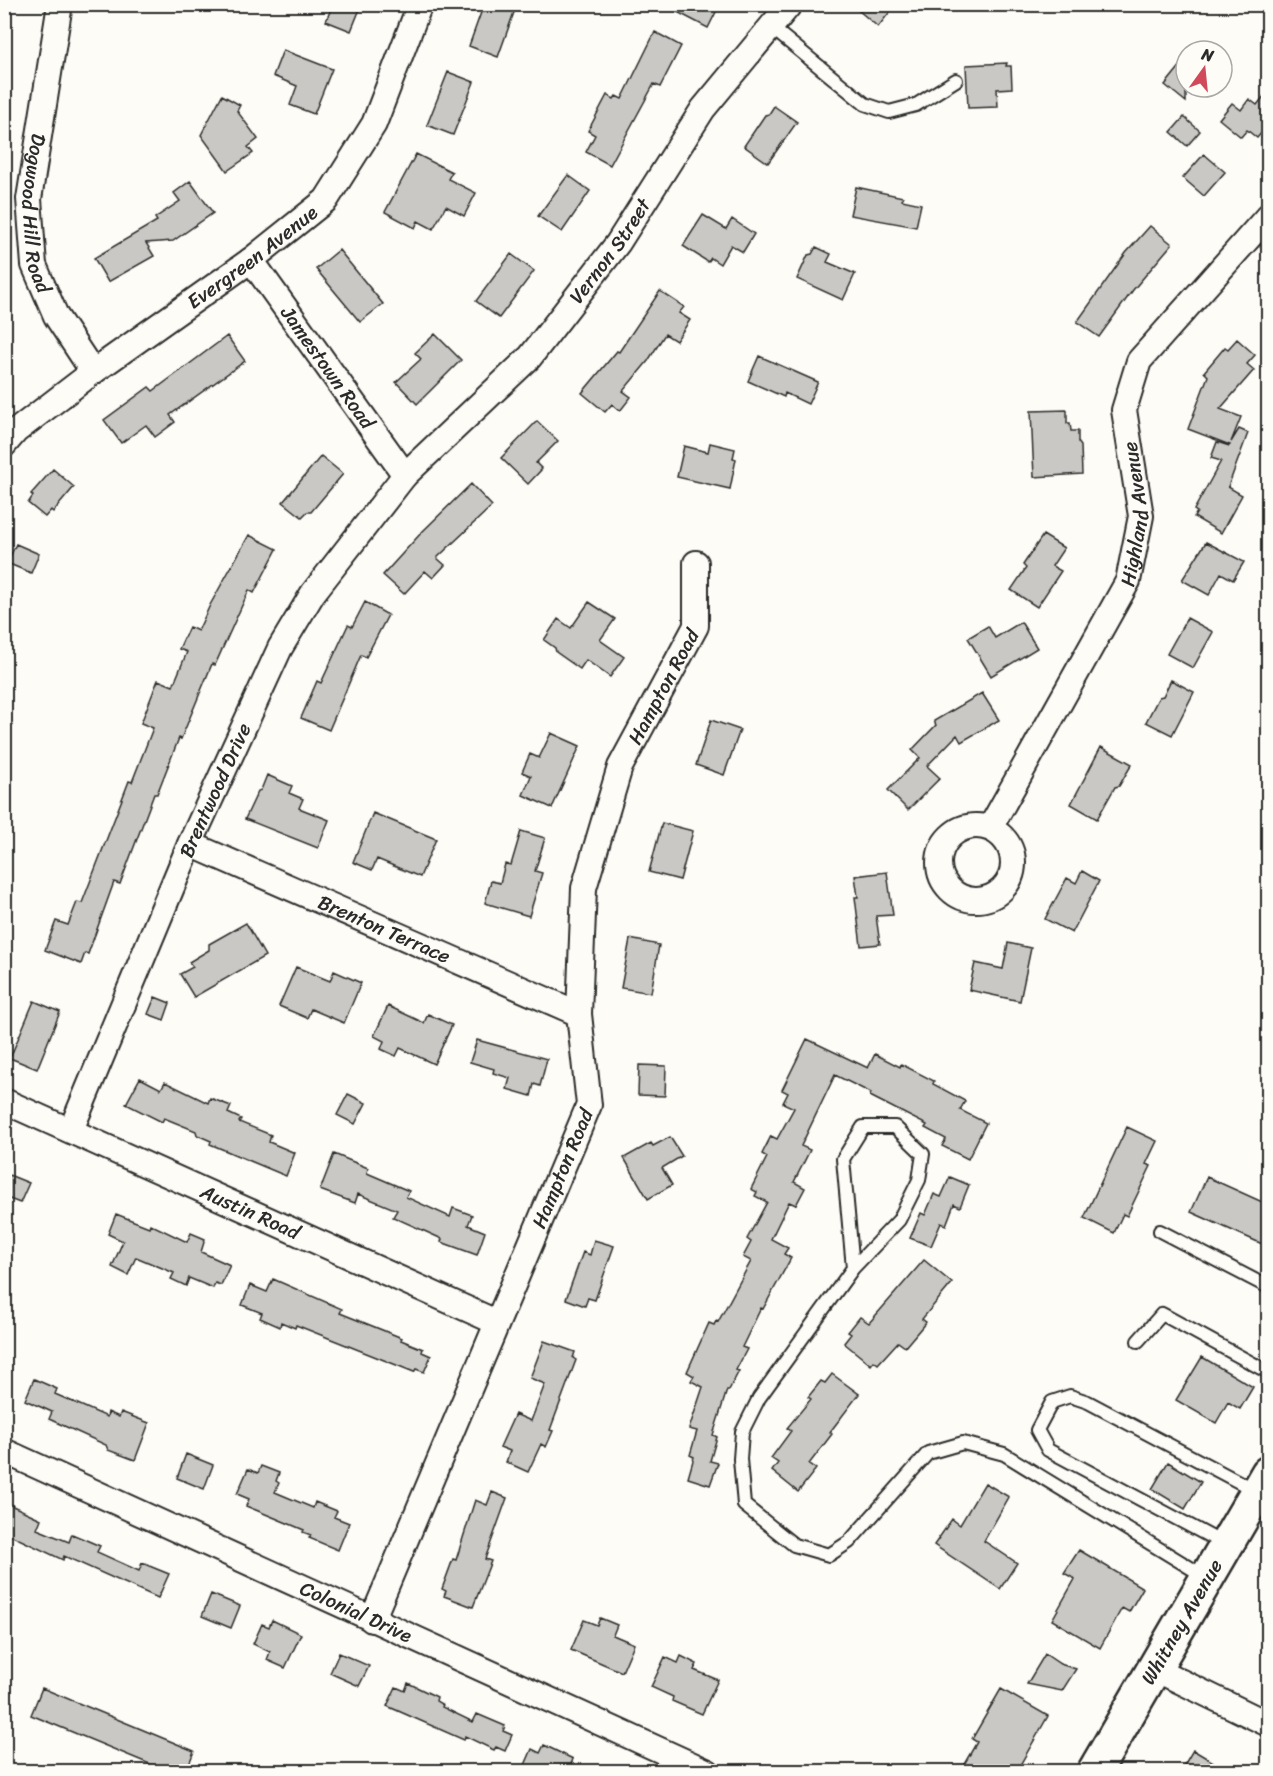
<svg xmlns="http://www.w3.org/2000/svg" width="1273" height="1776" viewBox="0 0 1273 1776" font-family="Sriracha,sans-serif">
  <rect width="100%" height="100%" fill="#fdfcf7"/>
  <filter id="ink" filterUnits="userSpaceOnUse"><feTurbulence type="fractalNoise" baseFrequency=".0167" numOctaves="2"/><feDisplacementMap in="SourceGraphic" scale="12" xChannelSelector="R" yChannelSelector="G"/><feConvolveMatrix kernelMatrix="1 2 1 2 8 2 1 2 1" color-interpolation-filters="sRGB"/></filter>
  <g filter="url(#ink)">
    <!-- building -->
    <path fill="#c9c8c4" stroke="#2b2b2b" stroke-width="1.5" d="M333 4H362L351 31 326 21Z
      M484 4H517L498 57 469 46Z
      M662 4H720L708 28Z
      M851 4H896L878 27Z
      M655 32 681 46 660 87 654 84 610 165 586 152 595 135 588 131 607 95 614 99 616 96 622 99Z
      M283 50 332 69 314 114 290 105 297 86 273 76Z
      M1186 59V102L1165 85Z
      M1007 63 1006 66H1011L1012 88 997 89 998 107 968 108 966 65Z
      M448 72 474 82 453 135 427 125Z
      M1269 90V124L1257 138 1247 130 1241 137 1219 119 1232 103 1241 110 1249 99 1257 105Z
      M222 95 240 105 237 111 258 139 248 147 253 153 227 171 201 135Z
      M774 106 797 122 768 163 744 146 765 115 769 114Z
      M1184 117 1200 131 1187 146 1171 132Z
      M416 154 452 172 448 179 476 193 464 216 446 206 433 229 418 221 415 228 385 212Z
      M1204 154 1225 172 1204 196 1183 178Z
      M568 175 590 191 562 232 538 216Z
      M190 181 213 213 173 241 146 243 154 256 108 282 94 258 157 221 155 218 180 201 174 193Z
      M856 187 903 197 902 200 921 204 916 227 850 215Z
      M703 215 726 229 732 219 754 234 743 252 731 245 720 264 711 258 708 262 683 246Z
      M1150 226 1172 244 1133 290 1099 337 1077 322 1126 253Z
      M816 247 831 254 827 262 855 274 843 300 797 279 808 255 812 254Z
      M339 250 383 304 360 322 316 269Z
      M511 254 534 271 499 318 476 301Z
      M660 291 684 307 679 313 690 320 676 341 665 334 648 361 623 391 631 397 620 411 612 404 605 412 582 393 617 351 619 352Z
      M435 334 461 360 417 404 396 382 421 359 415 353Z
      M227 336 245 361 170 415 175 422 155 437 146 425 121 443 104 420 149 387 153 391Z
      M1237 339 1255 355 1247 364 1254 370 1220 409 1241 417 1231 442 1239 429 1248 433 1228 487 1242 495 1221 533 1194 517 1197 512 1194 510 1221 461 1211 458 1217 442 1229 446 1230 445 1188 429 1208 376 1204 372 1225 347 1228 349Z
      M759 356 818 382 808 404 785 393 784 397 748 381Z
      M1067 410V423H1070L1071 431H1078V442L1081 446 1082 474 1034 477 1031 411Z
      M537 421 558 441 536 463 542 469 528 484 501 458Z
      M710 443 735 449 733 458 736 459 730 489 677 477 684 446 708 452Z
      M321 456 343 474 311 512H307L302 517 283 502Z
      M53 469 74 487 53 512 51 510 45 517 28 503 33 496 31 494Z
      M471 484 492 506 437 558 445 565 433 578 425 571 404 594 383 575 422 532Z
      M249 535 277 549 254 593 249 590 215 665 212 664 181 739 179 738 157 794H154L120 884 114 882 88 954 85 953 81 964 45 950 56 921 68 925 77 902 82 903 129 781 132 782 153 728 141 723 158 680 173 686 187 652 179 649 189 627 198 631 210 605Z
      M1043 535 1064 548 1052 566 1061 571 1037 607 1011 590 1026 568 1023 565Z
      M1206 542 1244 562 1233 580 1221 573 1209 595 1182 580Z
      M16 544 39 554 31 573 7 563Z
      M365 602 388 615 366 657 361 655 329 730 301 718 317 681 321 683 348 625 352 627Z
      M589 602 615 619 600 640 624 657 610 677 586 660 580 669 556 652 555 648 544 640 558 619 571 628Z
      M1187 618 1213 632 1193 668 1167 654Z
      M1021 622 1037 648 991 676 968 638 988 626 995 638Z
      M1171 680 1194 692 1172 735 1146 722 1159 697 1163 696Z
      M982 693 999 720 961 742 957 735 927 766 940 778 908 810 888 790 920 758 912 750 936 725 934 721Z
      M711 720 740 730 724 775 696 765Z
      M551 733 580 746 552 808 523 795 531 776 522 772 530 754 539 758Z
      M1101 747 1132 764 1119 786 1115 787 1097 819 1071 804Z
      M267 775 292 786 289 793 303 799 299 808 329 820 318 848 245 819 258 791 261 790Z
      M373 813 436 839 420 877 377 859 372 870 353 862Z
      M662 823 693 831 680 880 649 872Z
      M521 831 545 838 535 871 542 873 529 916 485 903 491 881 500 883 505 864 511 865Z
      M1082 871 1099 881 1072 933 1045 919 1067 878 1076 883Z
      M887 872 893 915 876 916 880 944 861 946 855 897H858L855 876Z
      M246 923 265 956 194 997 180 974 193 967 189 962 209 950V944Z
      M630 939 659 945 651 993 621 988Z
      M1008 943 1031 948 1020 1001 969 990 975 963 1003 969Z
      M296 967 330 981 334 971 361 983 344 1023 311 1009 307 1018 279 1006Z
      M155 997 170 1003 164 1020 148 1014Z
      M34 1001 60 1012 37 1069 10 1058Z
      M388 1006 424 1023 428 1014 452 1025 434 1064 400 1048 396 1056 381 1049 384 1041 374 1036Z
      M807 1039 868 1068 875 1054 900 1067 901 1064 934 1081 933 1084 965 1101 960 1110 986 1123 968 1159 942 1146 946 1139 925 1128 927 1125 870 1096 871 1093 835 1075 801 1146 810 1150 794 1182 805 1188 796 1205 789 1202 771 1239 788 1248 784 1254 791 1258 763 1309 761 1308 742 1347 747 1349 736 1370 739 1371 729 1390H727L713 1435 717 1437 710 1461 718 1463 710 1485 688 1478 694 1457 690 1455 697 1431 689 1429 703 1387 691 1381 694 1376 687 1372 709 1323 714 1325 716 1321 718 1322 751 1261 743 1257 751 1242 747 1239 767 1202 755 1196 757 1192 751 1189 767 1157 762 1154 771 1136 777 1139 794 1108 783 1103 788 1093 782 1090Z
      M477 1040 547 1059 540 1086 534 1084 531 1096 507 1089 510 1078 493 1073 494 1069 470 1062Z
      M639 1065 666 1066 665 1096 638 1095Z
      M140 1078 161 1089 165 1082 208 1103 210 1098 231 1106 228 1113 241 1119 239 1122 271 1135 269 1142 295 1153 286 1176 210 1144 211 1141 197 1135 196 1131 164 1118 162 1122 126 1104Z
      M348 1094 366 1103 355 1124 337 1115Z
      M1127 1127 1157 1141 1146 1164 1151 1166 1127 1216 1123 1214 1114 1233 1084 1218Z
      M670 1137 682 1156 662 1168 672 1185 648 1199 624 1158 651 1143 653 1146Z
      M334 1154 368 1168 367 1173 409 1191 406 1197 450 1217 453 1208 472 1215 468 1225 485 1232 477 1255 441 1242 442 1239 393 1217 397 1210 358 1194 355 1203 320 1190Z
      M4 1173 29 1183 20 1203 4 1197Z
      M950 1177 969 1185 960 1207 954 1204 946 1225 941 1223 931 1246 910 1238 921 1213 925 1215 934 1194 941 1197Z
      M1207 1177 1269 1205V1247L1191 1212Z
      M116 1214 149 1227 150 1224 187 1242 191 1233 205 1239 201 1252 230 1265 221 1285 215 1283 213 1288 189 1278 186 1286 171 1279 174 1273 136 1257 128 1275 112 1267 123 1241 108 1234Z
      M594 1240 614 1246 595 1300 588 1298 585 1306 566 1299 583 1252 590 1255Z
      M924 1260 952 1283 922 1319 926 1322 905 1347 898 1342 878 1364 874 1361 871 1365 844 1343 851 1334 848 1332 860 1317 869 1323Z
      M273 1279 342 1309 340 1313 402 1338 401 1340 423 1349 422 1352 431 1356 424 1372 416 1369 414 1372 296 1325 295 1328 281 1322 280 1327 260 1318 262 1313 242 1305 250 1285 267 1292Z
      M544 1341 575 1352 573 1358 576 1360 550 1430 553 1431 546 1447 541 1444 528 1472 506 1462 510 1451 500 1447 515 1414 531 1421 545 1384 530 1378Z
      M1202 1357 1253 1387 1240 1409 1228 1402 1216 1423 1176 1400Z
      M832 1374 859 1394 830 1432 832 1434 809 1464 816 1469 798 1492 772 1471 778 1463 771 1458 791 1431 787 1428 811 1399 808 1397 821 1381 825 1383Z
      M34 1379 57 1389 55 1394 107 1417 108 1412 119 1417 121 1412 149 1423 135 1460 108 1450 106 1445 49 1419 52 1412 25 1400Z
      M186 1454 213 1465 204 1489 177 1478Z
      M1168 1462 1201 1482 1185 1509 1152 1489Z
      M261 1466 279 1473 276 1481 279 1483 275 1492 313 1508 315 1502 337 1511 334 1517 349 1523 338 1550 309 1538 311 1535 303 1532 304 1530 246 1506 249 1499 237 1494 248 1469 258 1473Z
      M985 1483 1009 1497 984 1541 1017 1563 1000 1589 934 1545 952 1519 960 1525Z
      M492 1492 507 1498 485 1559 491 1561 473 1607 444 1596 446 1591 442 1589 453 1559 456 1560 475 1500 487 1505Z
      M4 1502 41 1519 37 1529 69 1542 72 1534 100 1546 97 1552 139 1571 142 1563 169 1574 158 1598 64 1556 63 1560 4 1532Z
      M1079 1550 1143 1588 1129 1612 1122 1608 1100 1648 1052 1620 1075 1579 1064 1573Z
      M211 1594 240 1606 231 1628 202 1616Z
      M600 1618 617 1625 613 1635 634 1644 622 1672 571 1650 584 1620 597 1625Z
      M272 1620 301 1634 285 1668 267 1660 270 1652 253 1644 262 1624 269 1627Z
      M339 1653 369 1666 359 1686 330 1673Z
      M1045 1654 1060 1664 1076 1669 1062 1691 1027 1684Z
      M681 1656 697 1664 694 1670 718 1680 702 1714 672 1701 673 1697 651 1687 665 1657 678 1663Z
      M408 1683 437 1697 436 1701 443 1705 442 1707 473 1722 477 1714 505 1726 503 1731 512 1735 505 1751 496 1747 494 1750 465 1736 464 1740 387 1706 396 1687 405 1691Z
      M42 1688 194 1751 186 1772H169L31 1715Z
      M1001 1689 1048 1716 1016 1772H973L963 1766 977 1742 972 1739Z
      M544 1745 573 1759 570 1767 581 1772H522L532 1749 540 1753Z
      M1193 1750 1230 1772H1180Z"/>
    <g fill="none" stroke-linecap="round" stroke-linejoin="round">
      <!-- lane casing -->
      <g stroke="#2b2b2b" stroke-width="16">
        <path id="lane" d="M771 27 865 104 889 112 916 105 956 80
          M1160 1231 1268 1287
          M853 1268 843 1159 863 1127H895L923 1154 919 1180 899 1220 853 1268 759 1398 742 1432 740 1459 744 1505 794 1545 829 1555 849 1542 928 1453 963 1443 1004 1454 1207 1578
          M1138 1341 1162 1314 1268 1372
          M1226 1545 1048 1450 1037 1430 1052 1402 1070 1396 1088 1402 1256 1491"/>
      </g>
      <!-- street casing -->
      <g stroke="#2b2b2b" stroke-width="28">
        <g id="street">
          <path id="s1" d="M60 4 29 199 34 265 56 316 93 372"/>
          <path id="s2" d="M251 260 405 475"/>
          <path id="s3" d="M4 445 16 431 93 372 251 260 326 200 374 124 420 4"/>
          <circle cx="976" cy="863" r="37"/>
          <path id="s4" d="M990 828 1128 581 1141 516 1124 410 1139 361 1268 216"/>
          <path id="s5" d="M190 844 579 1014"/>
          <path id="s6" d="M4 1101 496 1322"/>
          <path id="s7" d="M71 1130 190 844 280 648 313 593 405 475 530 357 618 243 703 109 790 4"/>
          <path id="s8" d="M4 1451 708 1772"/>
          <path id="s9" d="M372 1620 589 1105 579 1014 584 888 620 767 696 626V563"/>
          <path d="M1155 1669 1268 1724"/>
        </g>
      </g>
      <!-- primary casing -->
      <g stroke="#2b2b2b" stroke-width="38">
        <g id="primary">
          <path id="s10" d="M1094 1772 1268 1473"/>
        </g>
      </g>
      <!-- lane -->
      <use href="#lane" stroke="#fdfcf7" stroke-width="12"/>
      <!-- street -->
      <use href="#street" stroke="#fdfcf7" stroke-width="24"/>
      <!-- primary -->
      <use href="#primary" stroke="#fdfcf7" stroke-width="33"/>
    </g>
  </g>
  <g text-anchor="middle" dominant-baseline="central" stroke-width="6" stroke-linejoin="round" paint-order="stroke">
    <!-- street labels -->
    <g font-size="20" fill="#2b2b2b" stroke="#fdfcf7">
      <text stroke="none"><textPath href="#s1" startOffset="212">Dogwood Hill Road</textPath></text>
      <text stroke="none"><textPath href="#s7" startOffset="1044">Vernon Street</textPath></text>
      <text stroke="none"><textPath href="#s3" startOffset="312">Evergreen Avenue</textPath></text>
      <text stroke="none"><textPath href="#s2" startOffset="132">Jamestown Road</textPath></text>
      <text stroke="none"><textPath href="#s4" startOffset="351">Highland Avenue</textPath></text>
      <text stroke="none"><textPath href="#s9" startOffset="994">Hampton Road</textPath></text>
      <text stroke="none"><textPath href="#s7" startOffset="369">Brentwood Drive</textPath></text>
      <text stroke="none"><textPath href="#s5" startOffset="212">Brenton Terrace</textPath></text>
      <text stroke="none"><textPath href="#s9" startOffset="490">Hampton Road</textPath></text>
      <text stroke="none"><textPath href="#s6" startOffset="270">Austin Road</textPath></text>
      <text stroke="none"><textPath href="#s8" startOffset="387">Colonial Drive</textPath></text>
      <text stroke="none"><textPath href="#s10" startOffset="174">Whitney Avenue</textPath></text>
    </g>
  </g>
  <!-- margin -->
  <rect width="1273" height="1776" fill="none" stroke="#fdfcf7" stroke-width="24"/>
  <rect x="12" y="12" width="1249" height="1752" fill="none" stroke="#2b2b2b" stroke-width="2" filter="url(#ink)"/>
  <!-- north arrow -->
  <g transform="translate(1204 69) rotate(15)"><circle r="28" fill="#fdfcf7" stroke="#a9a8a5" stroke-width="1.5"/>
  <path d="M0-4.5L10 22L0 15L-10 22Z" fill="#d1495b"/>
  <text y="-9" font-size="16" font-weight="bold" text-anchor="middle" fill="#2b2b2b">N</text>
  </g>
</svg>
